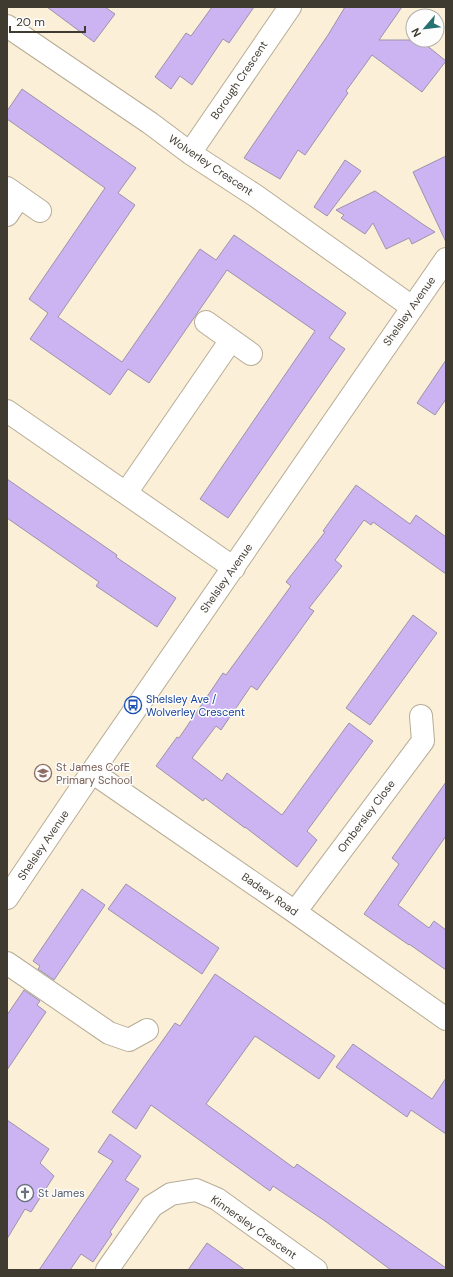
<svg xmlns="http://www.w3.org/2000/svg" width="453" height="1277" viewBox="0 0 453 1277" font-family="'DM Sans',sans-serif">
  <rect width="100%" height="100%" fill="#fbefd7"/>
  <!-- building -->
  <path fill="#ccb3f1" stroke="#9c93aa" d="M47 7H105L115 14 94 42Z
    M212 7H254L229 43 223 39 192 85 180 76 171 89 155 77 186 33 191 36Z
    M345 7H402L379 40H420L446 61 422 92 372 55 346 91 348 93 305 155 298 150 280 179 244 158 328 35Z
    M22 89 136 168 118 193 135 205 58 317 122 362 200 249 216 260 234 235 346 313 329 338 345 349 228 518 200 499 315 331 227 270 149 383 128 369 110 395 30 339 48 313 29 299 105 188 7 119V111Z
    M446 156V242L413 172Z
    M345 160 361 171 327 216 314 207Z
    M375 191 424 225 435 232 412 244 409 238 386 249 373 223 365 234 341 218 344 215 336 210Z
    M446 360V399L435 415 417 403Z
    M7 479 117 555 116 557 176 598 157 627 96 586 99 582 7 518Z
    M356 485 410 524 416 515 446 537V574L373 522 371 525 364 520 335 560 342 566 309 608 314 611 257 690 251 686 221 730 216 726 192 758 222 781 227 773 282 815 349 723 373 741 307 831 317 840 297 867 245 827V828L205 798 203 801 156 766 177 737 179 738 223 673 226 675 291 586 286 582 325 532 323 531Z
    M413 615 437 633 370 725 346 708Z
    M446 782V836L398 905 429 928 434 921 446 930V970L409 944V945L364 914 399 864 392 858Z
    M126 884 219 948 202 974 108 909Z
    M82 889 105 905 54 980 38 969 40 966 33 961Z
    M215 974 335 1056 319 1079 255 1036 206 1104 294 1168 297 1164 446 1268V1270H391L325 1221 273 1186 270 1191 151 1105 136 1129 112 1112 175 1023 180 1026Z
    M24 990 40 1001 37 1005 46 1012 7 1070V1015Z
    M353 1044 432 1099 446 1078V1134L411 1110 407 1117 336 1067Z
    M7 1120 49 1149 40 1163 54 1176 31 1212 25 1209 7 1239Z
    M110 1134 141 1156 125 1180 139 1189 110 1232 112 1234 93 1262 81 1254 70 1270H39L113 1161 98 1152Z
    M207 1243 245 1270H188Z"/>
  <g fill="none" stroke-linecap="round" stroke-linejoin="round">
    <!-- minor casing -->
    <g stroke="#b7ac96" stroke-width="24">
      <path id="minor" d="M7 26 150 123 190 153 256 196 412 307
        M190 153 290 7
        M7 188 40 211
        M7 215 19 197
        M206 322 251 354
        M7 411 234 568
        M126 493 231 340
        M92 772 295 912 446 1019
        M7 898 92 772 446 259
        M295 912 423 741 421 716
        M7 963 109 1033 129 1040 147 1030
        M107 1270 152 1206 171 1194 196 1190 217 1199 316 1270"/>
    </g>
    <!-- minor -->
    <use href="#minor" stroke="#fff" stroke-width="22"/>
  </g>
  <!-- icons -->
  <defs>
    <g id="bus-ring" transform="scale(0.9)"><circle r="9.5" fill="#fdfdfd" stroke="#1a4fb4" stroke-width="1.5"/><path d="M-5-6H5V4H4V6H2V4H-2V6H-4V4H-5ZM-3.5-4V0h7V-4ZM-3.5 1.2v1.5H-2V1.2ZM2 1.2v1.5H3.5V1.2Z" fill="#1a4fb4"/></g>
    <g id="school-ring" transform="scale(0.9)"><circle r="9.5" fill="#fdfdfd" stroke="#8d6e63" stroke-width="1.5"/><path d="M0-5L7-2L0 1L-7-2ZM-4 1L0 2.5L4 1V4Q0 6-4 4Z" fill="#8d6e63"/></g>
    <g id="church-ring" transform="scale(0.9)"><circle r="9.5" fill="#fdfdfd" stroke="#6b7280" stroke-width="1.5"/><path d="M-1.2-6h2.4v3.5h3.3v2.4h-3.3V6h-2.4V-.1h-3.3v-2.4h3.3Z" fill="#6b7280"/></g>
  </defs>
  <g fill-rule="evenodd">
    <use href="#bus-ring" x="133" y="705"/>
    <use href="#school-ring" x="43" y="773"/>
    <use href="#church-ring" x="25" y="1193"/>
  </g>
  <g text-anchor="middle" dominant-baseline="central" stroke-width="3" stroke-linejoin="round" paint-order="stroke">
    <!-- street labels -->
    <g font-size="11" fill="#403b31" stroke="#fdfdfd">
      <text transform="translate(239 80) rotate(-56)">Borough Crescent</text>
      <text transform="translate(211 165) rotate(34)">Wolverley Crescent</text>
      <text transform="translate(409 311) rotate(-55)">Shelsley Avenue</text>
      <text transform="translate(226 578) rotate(-55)">Shelsley Avenue</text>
      <text transform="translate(366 816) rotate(-53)">Ombersley Close</text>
      <text transform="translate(43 845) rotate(-56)">Shelsley Avenue</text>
      <text transform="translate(270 894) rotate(35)">Badsey Road</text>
      <text transform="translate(254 1227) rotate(35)">Kinnersley Crescent</text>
    </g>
    <!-- transit labels -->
    <g font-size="11" fill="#164399" stroke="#fdfdfd" text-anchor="start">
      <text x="146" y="699">Shelsley Ave /<tspan x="146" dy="13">Wolverley Crescent</tspan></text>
    </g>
    <!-- education labels -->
    <g font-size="11" fill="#785e54" stroke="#fdfdfd" text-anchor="start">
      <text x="56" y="767">St James CofE<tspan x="56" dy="13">Primary School</tspan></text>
    </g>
    <!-- worship labels -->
    <g font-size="11" fill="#5b616d" stroke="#fdfdfd" text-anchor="start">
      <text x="38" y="1193">St James</text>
    </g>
  </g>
  <!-- border -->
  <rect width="453" height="1277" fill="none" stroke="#403b31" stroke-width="16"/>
  <!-- north arrow -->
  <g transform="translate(425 28) rotate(242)"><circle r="19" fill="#fdfdfd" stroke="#b1afab"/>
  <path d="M0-3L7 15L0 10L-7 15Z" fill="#267170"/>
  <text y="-6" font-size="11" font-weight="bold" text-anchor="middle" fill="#403b31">N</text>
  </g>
  <!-- scale -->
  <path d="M10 26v6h75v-6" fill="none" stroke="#403b31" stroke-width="2"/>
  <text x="16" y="26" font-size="12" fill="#403b31" stroke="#fdfdfd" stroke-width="3" paint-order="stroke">20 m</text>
</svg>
